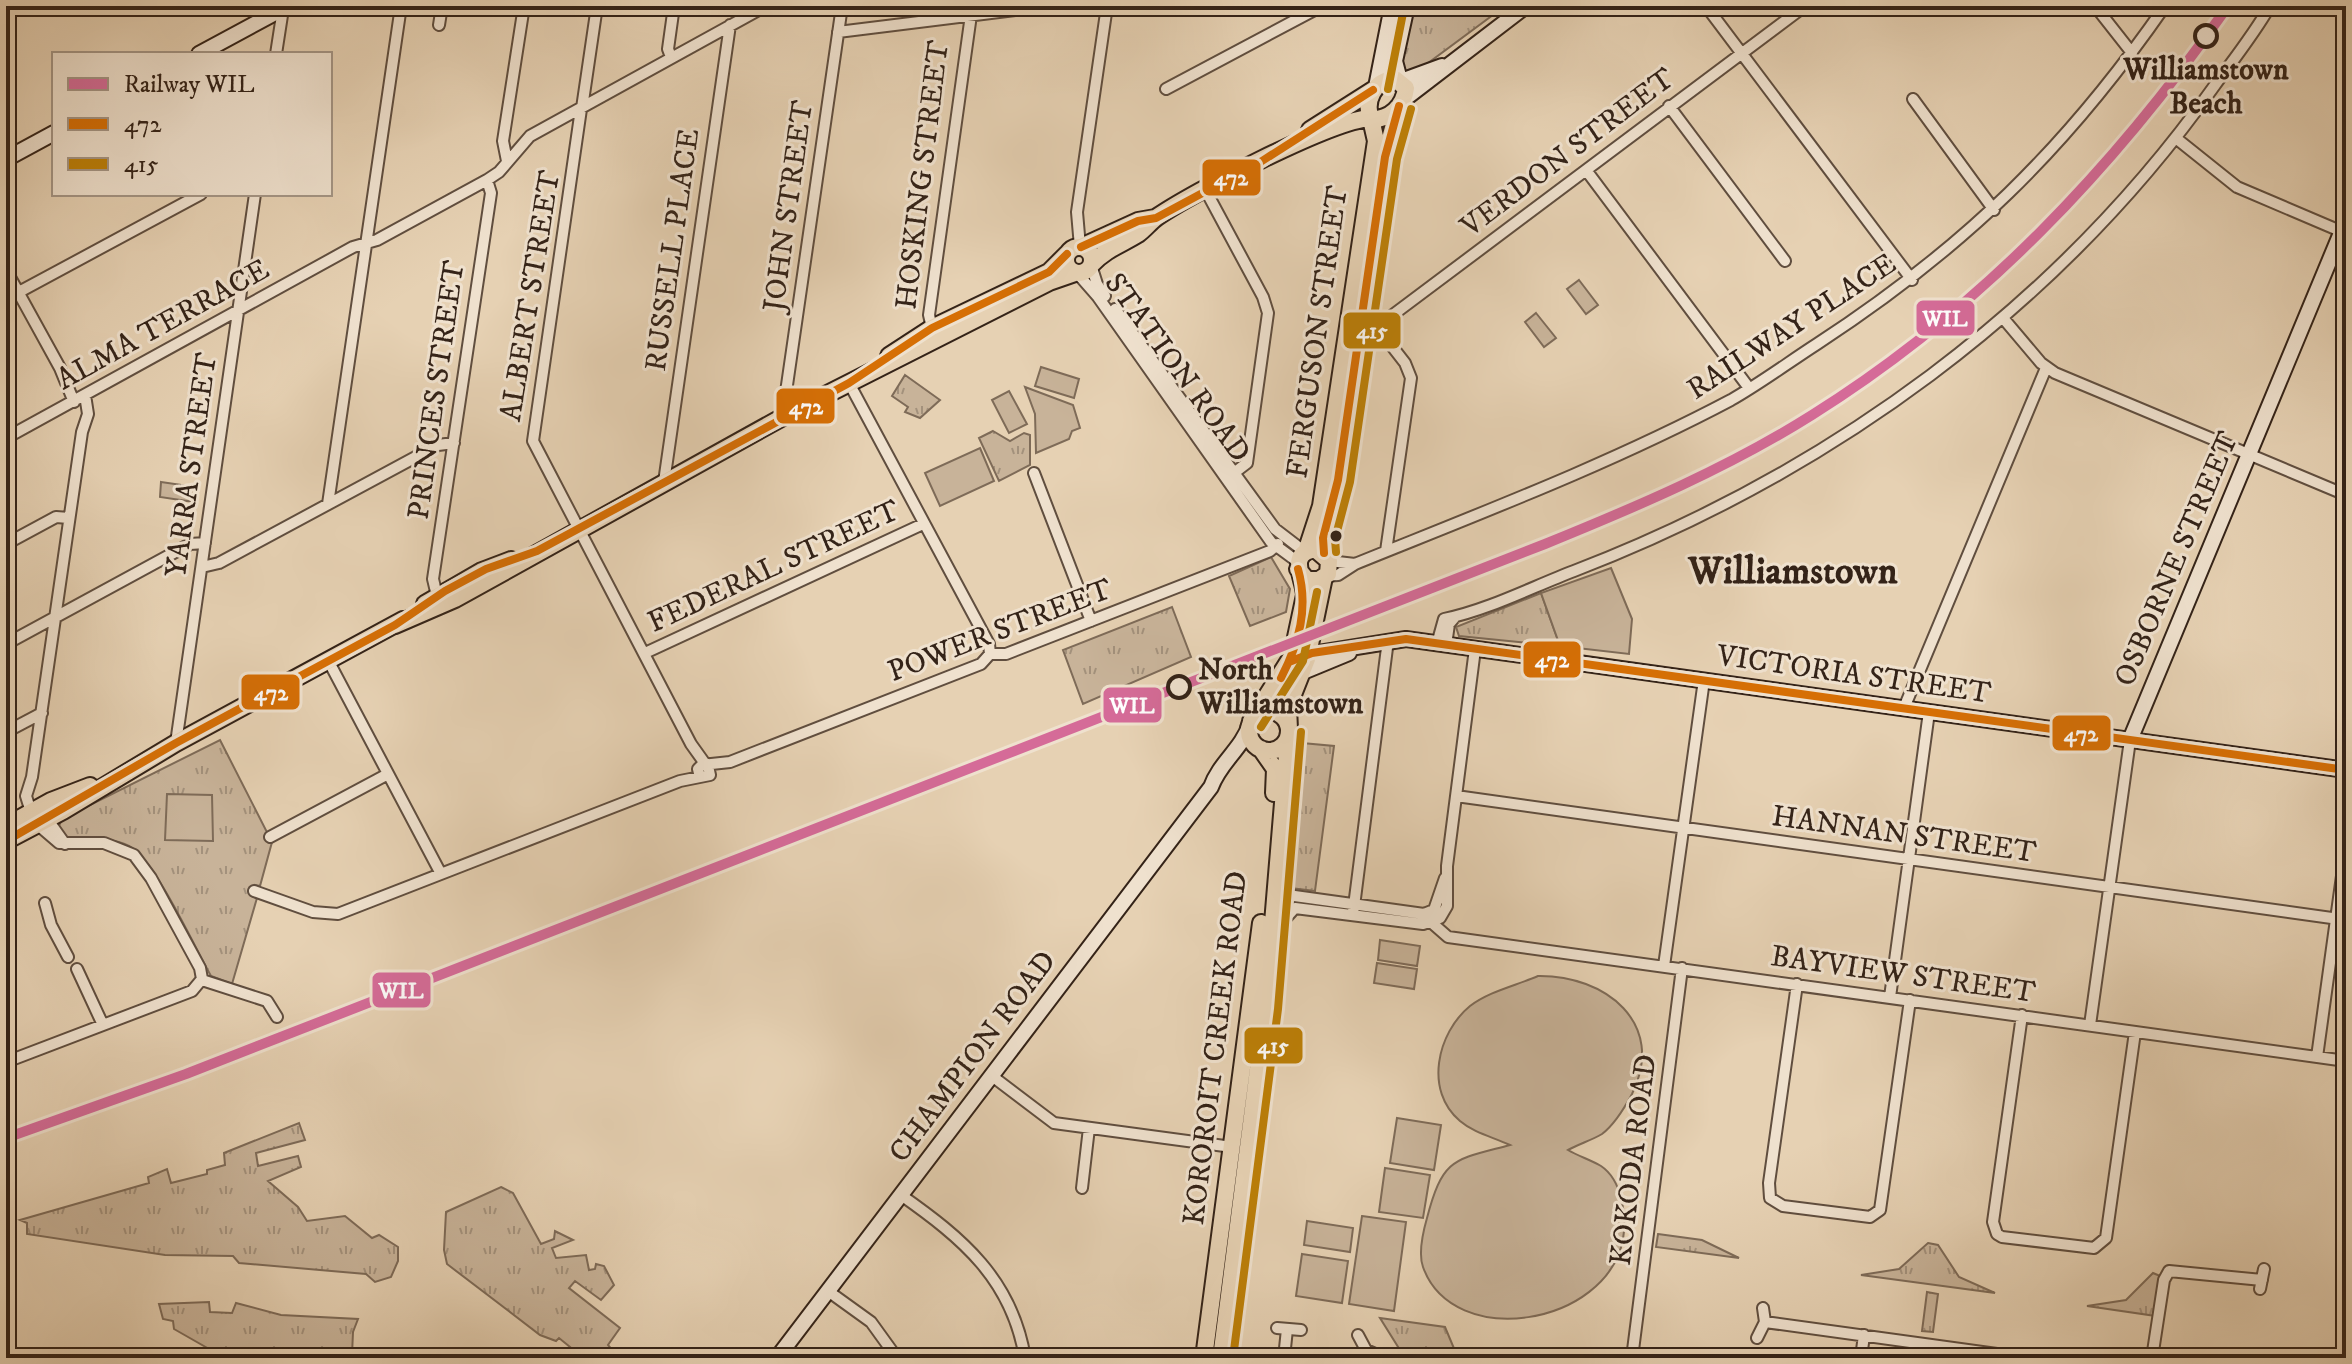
<svg xmlns="http://www.w3.org/2000/svg" width="2352" height="1364" viewBox="0 0 2352 1364" font-family="'IM FELL DW Pica',serif">
  <defs>
    <pattern id="grass-tufts" width="24" height="20" patternUnits="userSpaceOnUse" patternTransform="scale(2)"><rect width="24" height="20" fill="#c8b399"/><path d="M3 7l-1-3M5 7V3M7 7l1-3M15 17l-1-3M17 17v-4M19 17l1-3" fill="none" stroke="#a3917c"/></pattern>
  </defs>
  <rect width="100%" height="100%" fill="#e6d1b3"/>
  <filter id="stains"><feTurbulence type="fractalNoise" baseFrequency=".0025" numOctaves="4"/><feColorMatrix values="0 0 0 0 .2 0 0 0 0 .09 0 0 0 0 .02 0 0 0 .5 -.17"/></filter>
  <radialGradient id="worn" r=".72"><stop offset=".6" stop-color="#630" stop-opacity="0"/><stop offset="1" stop-color="#630" stop-opacity=".3"/></radialGradient>
  <!-- grass -->
  <path fill="url(#grass-tufts)" stroke="#7e6b58" stroke-width="2" d="M1410 6H1505L1424 66 1403 73 1400 66Z
    M905 375 940 400 920 418 905 412 908 407 892 396Z
    M993 431 1010 441 1024 433 1030 435V465L999 481 979 438Z
    M1271 557 1290 589 1286 612 1250 626 1229 576Z
    M1541 593 1560 646 1459 636 1456 627Z
    M1172 607 1191 657 1083 704 1063 650Z
    M220 740 272 842 260 886 255 885 251 896 257 898 232 984 211 976C195 948 154 858 129 846 108 836 90 841 68 840L58 828 62 819Z
    M1302 743 1334 746 1315 891 1282 887Z
    M299 1123 305 1140 256 1153 258 1166 298 1156 301 1167 268 1181 298 1207 307 1221 345 1216 372 1238 379 1235 398 1247V1261L391 1277 375 1282 366 1274 239 1263 233 1256 165 1255 27 1234V1223L20 1220 149 1183 148 1177 167 1169 171 1183 207 1174V1170L225 1165 224 1153Z
    M501 1187 513 1193 541 1244 554 1239 555 1231 573 1240 552 1248 556 1258 586 1255 589 1270 595 1269 596 1264 604 1266 614 1285 601 1300 575 1281 569 1288 620 1328 608 1345 613 1351 609 1358H576L568 1350 570 1347 559 1338 556 1341 540 1335 447 1264 444 1250 446 1212Z
    M1658 1234 1702 1240 1739 1258 1656 1247Z
    M1928 1243 1938 1245 1959 1277 1995 1293 1861 1275 1899 1269Z
    M2153 1273 2160 1276 2156 1316 2087 1306 2126 1300Z
    M1927 1292 1938 1294 1933 1332 1922 1331Z
    M209 1302 210 1312 232 1313 236 1303 281 1315 358 1319 353 1332 352 1355 225 1358 174 1329 173 1321 163 1319 159 1304Z
    M1380 1318 1445 1327 1458 1358H1405Z"/>
  <!-- pitch -->
  <path fill="#c8b399" stroke="#7e6b58" stroke-width="2" d="M1579 280 1598 305 1586 314 1567 289Z
    M1536 313 1556 338 1544 347 1525 322Z
    M1041 367 1079 379 1074 398 1035 386Z
    M1025 387 1073 405 1080 428 1072 431 1069 439 1036 453 1035 414Z
    M1009 391 1027 424 1009 433 992 400Z
    M980 448 994 481 940 506 925 473Z
    M161 482 196 487 194 502 160 497Z
    M1611 568 1632 619 1629 654 1560 646 1541 593Z
    M167 794 212 795 213 841 165 840Z
    M1380 940 1420 946 1417 966 1378 960Z
    M1377 963 1417 969 1414 989 1374 983Z
    M1538 976C1605 975 1667 1023 1632 1094 1625 1107 1614 1125 1602 1134 1592 1140 1579 1144 1568 1150 1578 1156 1591 1160 1601 1166 1622 1180 1627 1216 1623 1239 1607 1326 1453 1351 1423 1267 1418 1253 1423 1232 1427 1218 1443 1157 1454 1160 1510 1145 1493 1137 1474 1133 1460 1121 1424 1091 1437 1033 1470 1006 1490 991 1515 986 1538 976Z
    M1397 1118 1441 1125 1434 1170 1390 1163Z
    M1385 1168 1430 1175 1423 1218 1379 1212Z
    M1362 1216 1406 1222 1394 1311 1349 1304Z
    M1307 1221 1353 1228 1350 1252 1304 1245Z
    M1302 1254 1348 1261 1342 1303 1296 1296Z"/>
  <g fill="none" stroke-linecap="round" stroke-linejoin="round">
    <!-- street casing -->
    <g stroke="#604e3f" stroke-width="14">
      <path id="street" d="M1706 6 1912 280
        M2095 6 2132 53
        M439 25 442 6
        M838 32 1048 6
        M276 54 283 9
        M671 57 668 49 674 6
        M1166 89 1322 6
        M1913 99 1994 210
        M1669 106 1785 261
        M582 108 597 6
        M581 109 533 441 691 744 706 765
        M2177 139 2237 187 2345 233
        M507 161 503 141 524 6
        M1586 170 1749 388
        M1206 191 1263 297 1268 313 1247 463 1230 476
        M1080 247 1077 212 1107 6
        M1091 265 1097 284 1105 296
        M6 270 60 368 74 402
        M1077 273 1098 297 1271 542 1298 562
        M6 299 201 194
        M1115 309 1275 529 1305 552
        M2003 318 2041 363 2055 373 2346 495
        M1377 327 1405 363 1411 378 1386 551
        M932 328 929 315 971 15
        M1360 335 1370 332 1805 6
        M849 383 989 644 990 654
        M792 412 786 392 842 6
        M6 438 353 247 377 240 487 180 499 172 530 136 766 6
        M1034 473 1091 621
        M664 482 730 25
        M328 504 401 6
        M6 544 56 517 69 518
        M1329 561 1355 564
        M202 567 219 563 438 445 454 443
        M1325 576 1338 575 1355 564C1481 513 1610 464 1731 400 1761 383 1789 362 1817 344 1964 248 2065 150 2165 6
        M438 600 433 579 491 193 487 180
        M6 644 190 544 205 543
        M1437 644 1444 619C1488 610 1532 587 1574 571 1829 473 2056 309 2215 85 2234 59 2254 34 2270 6
        M1446 645 1449 624 1455 617
        M645 653 923 524
        M990 654H1006L1270 551 1278 544
        M329 662 440 872
        M1904 708 2046 368
        M6 732 42 713
        M176 743 255 194
        M708 766 710 775 700 777 698 769 702 765 730 762 981 664 990 654
        M1456 796 2346 920
        M31 812 26 796 32 777 82 432 88 414 85 395
        M48 820 65 844
        M270 837 388 774
        M254 891 313 912 338 914 680 781 700 777
        M1273 893 1424 914 1434 910
        M45 903 51 925 68 957
        M1434 910 1445 878
        M1353 914 1388 640
        M1440 918 1447 906V866L1475 649
        M1432 923 1448 937 2346 1061
        M1664 966 1704 680
        M77 969 103 1025
        M202 980 267 1001 277 1017
        M1273 980 1285 919 1295 908 1423 924 1438 919
        M1797 984 1769 1183 1770 1198 1783 1206 1870 1217 1880 1210 1910 1000
        M1890 997 1929 712
        M2022 1015 1993 1222 1997 1234 2002 1237 2094 1248 2106 1238 2135 1032
        M2090 1025 2130 740
        M2317 1057 2346 847
        M6 1062 192 991 202 979 200 968 151 878 134 855 104 843H59L38 825
        M992 1076 1054 1123 1232 1147
        M1082 1188 1089 1128
        M901 1195C962 1238 1012 1279 1025 1358
        M2260 1289 2264 1269
        M828 1291 871 1322 897 1358
        M1765 1322 2026 1358
        M1277 1328 1301 1330
        M1358 1335 1366 1350 1384 1358
        M1757 1338 1765 1322 1763 1308
        M1284 1358 1287 1329
        M1632 1358 1682 968
        M1861 1358 1864 1335
        M2152 1358 2164 1280 2169 1271 2262 1280"/>
    </g>
    <!-- secondary casing -->
    <g stroke="#342318" stroke-width="18">
      <path id="secondary" d="M199 54 288 6
        M1400 80 1395 61 1407 6
        M1401 81 1442 66
        M1376 87 1392 6
        M1402 101 1526 6
        M6 159 54 133
        M1300 656 1406 639 2346 770
        M1303 672 1349 653
        M2130 740 2346 221
        M777 1358 1211 787C1220 762 1242 749 1250 724"/>
    </g>
    <!-- primary casing -->
    <g stroke="#342318" stroke-width="20">
      <path id="primary" d="M1395 79 1406 88C1404 106 1390 120 1371 119 1364 101 1374 80 1395 79Z
        M1310 130 1373 90
        M1066 260a13 13 0 1 1 26 0a13 13 0 1 1-26 0Z
        M1081 247 1138 221 1155 218
        M1092 264C1106 249 1122 244 1138 234 1145 229 1150 222 1157 217 1193 192 1330 121 1370 118
        M889 356 932 328 1049 272 1067 254
        M1306 552 1321 506 1376 141 1371 119
        M1324 553 1323 538 1338 480 1385 157 1399 106
        M425 604 482 571 511 560
        M395 625 455 599 792 412 1049 282 1075 273
        M1249 731a20 20 0 1 1 40 0a20 20 0 1 1-40 0Z
        M1251 721 1292 656 1305 595C1304 577 1287 554 1315 549L1329 561 1328 574 1319 580H1307L1298 569
        M1289 729 1288 707 1307 659 1324 577
        M1261 749 1275 769 1274 793
        M6 826 51 801 90 786
        M6 841 63 811 176 743 403 620
        M1204 1358 1261 923
        M1221 1358 1266 1007 1289 731"/>
    </g>
    <!-- street -->
    <use href="#street" stroke="#efe1ce" stroke-width="10"/>
    <!-- secondary -->
    <use href="#secondary" stroke="#efe1ce" stroke-width="14"/>
    <!-- primary -->
    <use href="#primary" stroke="#e6d1b3" stroke-width="16"/>
    <!-- bus-1 casing -->
    <g stroke="#efe1ce" stroke-width="14">
      <path id="bus-1" d="M1081 247 1138 221 1156 218 1262 161 1373 90
        M1324 553 1323 538 1338 480 1385 157 1399 106
        M1289 662 1312 653 1406 639 2346 770
        M1281 678C1299 643 1309 608 1298 569
        M6 841 176 743 395 625 445 591 486 569 537 551 849 383 932 328 1049 272 1067 254"/>
    </g>
    <!-- bus-2 casing -->
    <g stroke="#efe1ce" stroke-width="14">
      <path id="bus-2" d="M1388 89 1404 8
        M1336 552 1335 539 1350 482 1397 159 1411 109
        M1261 727 1303 661 1317 592
        M1233 1358 1278 1009 1301 732"/>
    </g>
    <!-- bus-1 -->
    <use href="#bus-1" stroke="#d66f05" stroke-width="8"/>
    <!-- bus-2 -->
    <use href="#bus-2" stroke="#bc7f07" stroke-width="8"/>
    <!-- rail-1 casing -->
    <g stroke="#efe1ce" stroke-width="16">
      <path id="rail-1" d="M6 1138 186 1074 1545 544C1636 507 1728 468 1812 415 1981 309 2114 168 2228 6"/>
    </g>
    <!-- rail-1 -->
    <use href="#rail-1" stroke="#d56b98" stroke-width="10"/>
  </g>
  <!-- markers -->
  <g fill="#efe1ce" stroke="#342318" stroke-width="4">
    <circle cx="2206" cy="36" r="11"/>
    <circle cx="1179" cy="687" r="11"/>
  </g>
  <circle fill="#342318" stroke="#efe1ce" stroke-width="3" cx="1336" cy="536" r="7"/>
  <g text-anchor="middle" dominant-baseline="central" stroke-width="6" stroke-linejoin="round" paint-order="stroke">
    <!-- stop labels -->
    <g font-size="30" font-weight="bold" fill="#342318" stroke="#efe1ce">
      <text x="2206" y="70">Williamstown<tspan x="2206" dy="34">Beach</tspan></text>
      <text x="1198" y="670" text-anchor="start">North<tspan x="1198" dy="34">Williamstown</tspan></text>
    </g>
    <!-- street labels -->
    <g font-size="30" fill="#342318" stroke="#efe1ce">
      <text transform="translate(1568 153) rotate(-37)">VERDON STREET</text>
      <text transform="translate(923 175) rotate(-83)">HOSKING STREET</text>
      <text transform="translate(789 206) rotate(-82)">JOHN STREET</text>
      <text transform="translate(673 250) rotate(-82)">RUSSELL PLACE</text>
      <text transform="translate(531 296) rotate(-81)">ALBERT STREET</text>
      <text transform="translate(163 325) rotate(-29)">ALMA TERRACE</text>
      <text transform="translate(1792 327) rotate(-33)">RAILWAY PLACE</text>
      <text transform="translate(1318 332) rotate(-82)">FERGUSON STREET</text>
      <text transform="translate(1177 368) rotate(54)">STATION ROAD</text>
      <text transform="translate(437 390) rotate(-82)">PRINCES STREET</text>
      <text transform="translate(192 465) rotate(-82)">YARRA STREET</text>
      <text transform="translate(2177 559) rotate(-67)">OSBORNE STREET</text>
      <text transform="translate(774 567) rotate(-25)">FEDERAL STREET</text>
      <text transform="translate(1000 631) rotate(-21)">POWER STREET</text>
      <text transform="translate(1854 675) rotate(8)">VICTORIA STREET</text>
      <text transform="translate(1904 835) rotate(8)">HANNAN STREET</text>
      <text transform="translate(1903 975) rotate(8)">BAYVIEW STREET</text>
      <text transform="translate(1216 1048) rotate(-83)">KOROROIT CREEK ROAD</text>
      <text transform="translate(973 1057) rotate(-53)">CHAMPION ROAD</text>
      <text transform="translate(1634 1160) rotate(-83)">KOKODA ROAD</text>
    </g>
    <!-- district labels -->
    <g font-size="38" font-weight="bold" fill="#342318" stroke="#efe1ce">
      <text x="1793" y="572">Williamstown</text>
    </g>
  </g>
  <g stroke="#efe1ce" stroke-width="3">
    <rect x="1201" y="158" width="61" height="39" rx="8" fill="#d66f05"/>
    <rect x="1915" y="299" width="61" height="38" rx="8" fill="#d56b98"/>
    <rect x="1342" y="311" width="60" height="39" rx="8" fill="#bc7f07"/>
    <rect x="775" y="387" width="61" height="38" rx="8" fill="#d66f05"/>
    <rect x="1522" y="640" width="60" height="39" rx="8" fill="#d66f05"/>
    <rect x="240" y="673" width="61" height="38" rx="8" fill="#d66f05"/>
    <rect x="1102" y="686" width="61" height="38" rx="8" fill="#d56b98"/>
    <rect x="2051" y="714" width="61" height="38" rx="8" fill="#d66f05"/>
    <rect x="371" y="971" width="61" height="38" rx="8" fill="#d56b98"/>
    <rect x="1243" y="1026" width="61" height="39" rx="8" fill="#bc7f07"/>
  </g>
  <g font-size="22" text-anchor="middle" font-weight="bold" fill="#fff">
    <text x="1231" y="185">472</text>
    <text x="1945" y="326">WIL</text>
    <text x="1372" y="338">415</text>
    <text x="806" y="414">472</text>
    <text x="1552" y="667">472</text>
    <text x="271" y="700">472</text>
    <text x="1132" y="713">WIL</text>
    <text x="2081" y="741">472</text>
    <text x="401" y="998">WIL</text>
    <text x="1273" y="1053">415</text>
  </g>
  <!-- margin -->
  <rect width="2352" height="1364" fill="none" stroke="#e6d1b3" stroke-width="32"/>
  <rect x="8" y="8" width="2336" height="1348" fill="none" stroke="#342318" stroke-width="4"/>
  <rect x="16" y="16" width="2320" height="1332" fill="none" stroke="#342318" stroke-width="2"/>
  <!-- legend -->
  <rect x="52" y="52" width="280" height="144" fill="#efe1ce" stroke="#a49585" stroke-width="2"/>
  <rect x="68" y="78" width="40" height="12" fill="#d56b98" stroke="#a49585" stroke-width="2"/>
  <text x="124" y="92" font-size="24" fill="#342318">Railway WIL</text>
  <rect x="68" y="118" width="40" height="12" fill="#d66f05" stroke="#a49585" stroke-width="2"/>
  <text x="124" y="132" font-size="24" fill="#342318">472</text>
  <rect x="68" y="158" width="40" height="12" fill="#bc7f07" stroke="#a49585" stroke-width="2"/>
  <text x="124" y="172" font-size="24" fill="#342318">415</text>
  <rect width="100%" height="100%" filter="url(#stains)"/>
  <rect width="100%" height="100%" fill="url(#worn)"/>
</svg>
